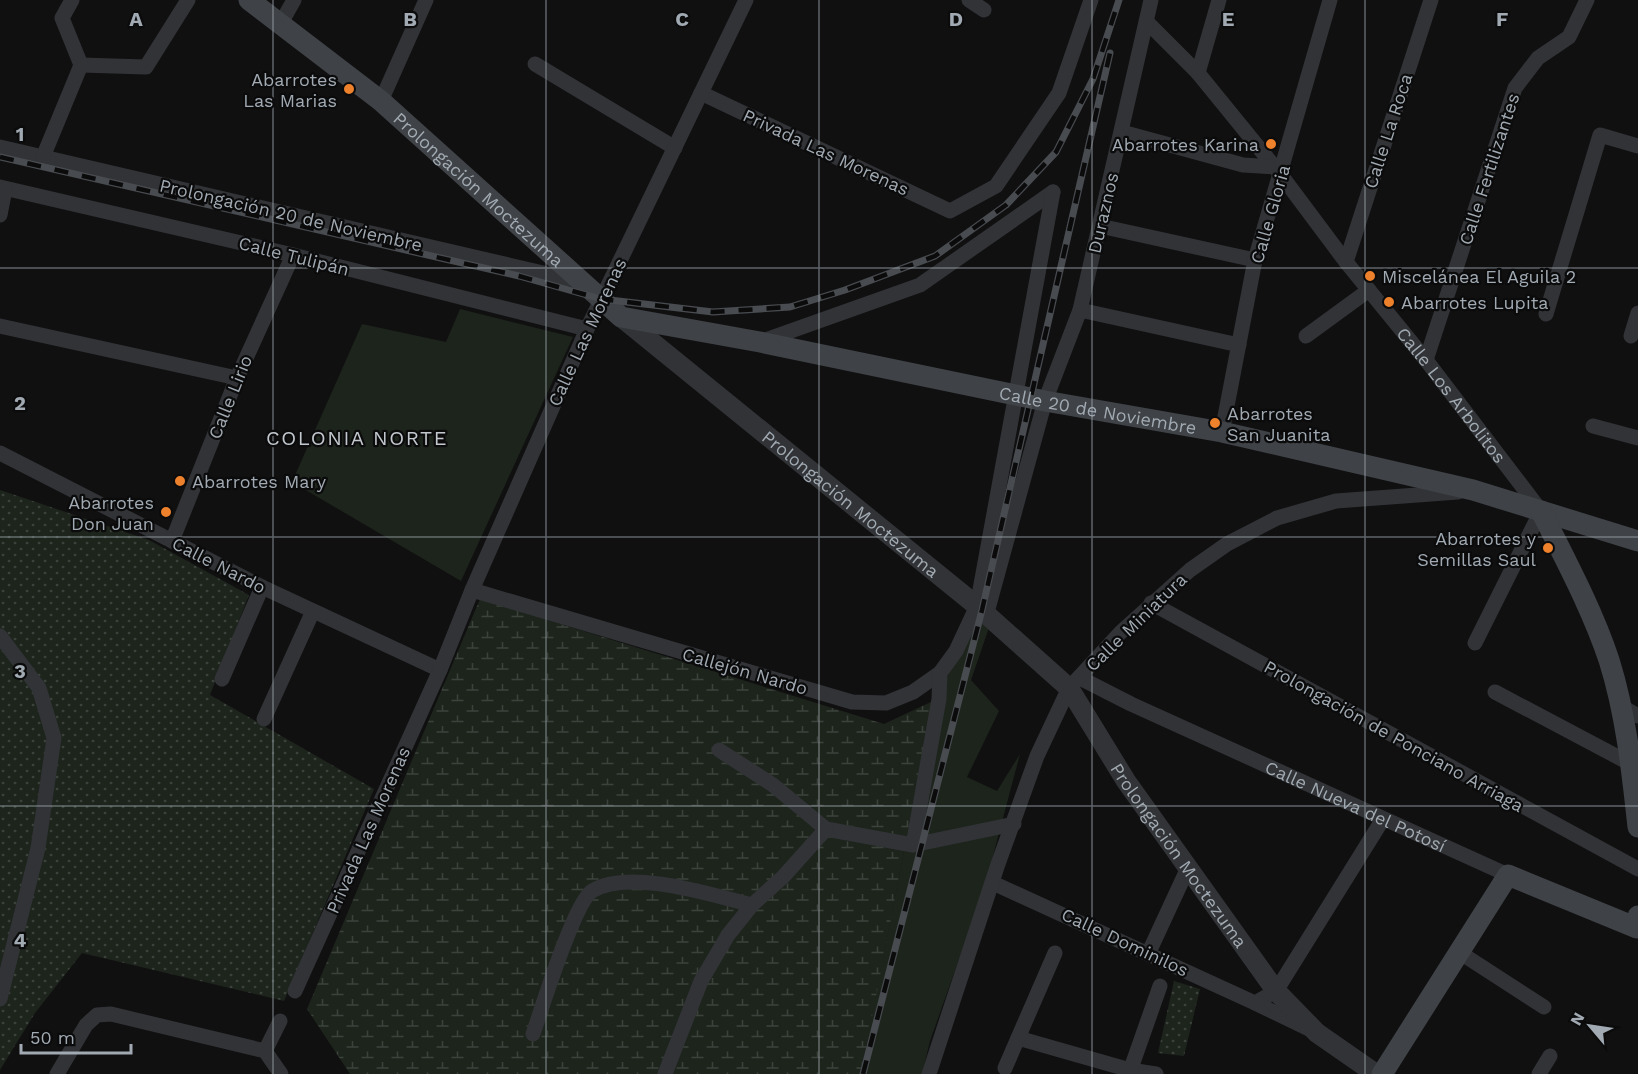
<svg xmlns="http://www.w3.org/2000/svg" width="1638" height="1074" viewBox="0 0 1638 1074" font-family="'Work Sans',sans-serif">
  <defs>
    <pattern id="wetland-marsh" width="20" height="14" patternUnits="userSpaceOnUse" patternTransform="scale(1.5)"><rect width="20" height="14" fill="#1d241c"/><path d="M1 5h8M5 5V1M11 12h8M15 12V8" fill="none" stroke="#3b413b"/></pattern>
    <pattern id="park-dots" width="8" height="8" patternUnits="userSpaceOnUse" patternTransform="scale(1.5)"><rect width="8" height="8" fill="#1d241c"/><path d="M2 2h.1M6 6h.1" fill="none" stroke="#3b413b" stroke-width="1.8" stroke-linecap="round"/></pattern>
  </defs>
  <rect width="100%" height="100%" fill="#101011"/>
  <!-- grass -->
  <path fill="#1d241c" d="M460 309 573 337 461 581 292 482 362 324 446 342Z
    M976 614 991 622 971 680 999 711 967 777 997 791 1020 754 985 886 930 1041 922 1074H860L932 709Z"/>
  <!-- wetland -->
  <path fill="url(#wetland-marsh)" d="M480 599 884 724 933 701 861 1074H350L307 1009Z"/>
  <!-- park -->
  <path fill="url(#park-dots)" d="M0 490 149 540 249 595 210 695 374 789 284 1001 82 953 35 1013 0 1070Z
    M1174 981 1200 989 1184 1056 1158 1053Z"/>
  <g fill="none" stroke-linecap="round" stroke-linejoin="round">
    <!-- minor -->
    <g stroke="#313336" stroke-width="15">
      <path d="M969 0 984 10"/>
      <path id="s1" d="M1147 22 1198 73 1281 175 1346 262 1426 360 1541 511 1475 643"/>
      <path d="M281 23 294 0"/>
      <path d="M535 64 675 148"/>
      <path d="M81 65 146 67 188 0"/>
      <path d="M1198 73 1219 0"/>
      <path d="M701 93 950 211 996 186 1059 93 1091 0"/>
      <path d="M381 101 426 0"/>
      <path d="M1122 132 1243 165 1275 167"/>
      <path d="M0 147 582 282"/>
      <path d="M43 157 81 65 62 18 72 0"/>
      <path d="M0 187 293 255 587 329"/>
      <path d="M0 215 5 189"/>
      <path d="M1100 226 1255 260"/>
      <path d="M1346 262 1431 0"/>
      <path d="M1080 310 1239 345"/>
      <path d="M1546 314 1600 135 1638 146"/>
      <path d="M0 326 237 378"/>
      <path d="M1306 336 1369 290"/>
      <path d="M1631 336 1638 313"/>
      <path d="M760 342 920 285 1053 192"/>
      <path d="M1426 360 1515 88 1538 58 1569 37 1587 0"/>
      <path d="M1593 426 1638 438"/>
      <path d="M1222 432 1255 260 1330 0"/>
      <path d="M0 453 262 587 440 670"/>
      <path d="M172 541 237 378 293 255"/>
      <path d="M472 590 852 702 886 703 913 692 940 673 956 651 977 606 1053 192"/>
      <path d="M1151 603 1638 869"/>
      <path d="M986 616 1045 401 1080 310 1151 0"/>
      <path d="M0 636 39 688 54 738 38 848 0 999"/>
      <path id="s2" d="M1080 678 1131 704 1508 875"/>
      <path d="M222 679 262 587"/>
      <path d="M1495 692 1631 764"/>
      <path d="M1621 706 1638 716"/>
      <path d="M264 719 313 611"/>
      <path d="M719 750 773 785 826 829 913 845 1014 824"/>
      <path d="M913 845 939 699 940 673"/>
      <path d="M993 883 1255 1003 1276 991 1383 819"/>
      <path d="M1149 952 1187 870"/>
      <path d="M1459 952 1544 1007"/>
      <path d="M295 991 440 670 472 590 587 329 746 0"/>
      <path d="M1255 1003 1309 1029"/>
      <path d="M533 1034C542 1008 574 903 592 891 629 868 712 895 752 905"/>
      <path d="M1018 1038 1130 1070 1156 1074"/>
      <path d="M265 1051 280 1021"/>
      <path d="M1005 1068 1055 953"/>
      <path d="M57 1074 86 1025 97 1015 111 1014 265 1051 281 1074"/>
      <path d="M665 1074 701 981 728 935 752 905 783 877 826 829"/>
      <path d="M929 1074 998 864 1037 756 1069 688 1121 632 1190 570 1227 544 1277 518 1336 501 1458 492"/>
      <path d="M1129 1074 1160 986"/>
      <path d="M1539 1074 1550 1056"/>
    </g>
    <!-- tertiary -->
    <path stroke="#313336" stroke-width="20" id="s3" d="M621 317 977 606 1069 688 1126 781 1276 991 1317 1033 1376 1074"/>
    <!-- secondary -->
    <g stroke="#3f4246" stroke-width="21">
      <path id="s4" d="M249 0 381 101 621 317 760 342 1045 401 1222 432 1473 490 1638 541"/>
      <path d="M1541 511C1565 559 1592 609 1609 660 1626 714 1632 771 1638 827"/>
      <path d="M1382 1074 1508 875 1637 928 1638 916"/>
    </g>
    <!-- rail casing -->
    <g stroke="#484b4f" stroke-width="7">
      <path id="rail" d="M0 157 519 276 601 299 713 312 790 307 845 290 935 256 1006 205 1056 152 1093 79 1119 0
        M863 1074 982 610 1110 53"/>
    </g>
    <!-- rail -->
    <use href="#rail" stroke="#0b0b0c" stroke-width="4.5" stroke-dasharray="14" stroke-linecap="butt"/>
  </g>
  <!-- grid -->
  <path fill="none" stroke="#a1aab2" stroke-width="1.5" stroke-opacity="0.55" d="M273 0V1074M546 0V1074M819 0V1074M1092 0V1074M1365 0V1074M0 268H1638M0 537H1638M0 806H1638"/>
  <!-- markers -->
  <g fill="#ee822c" stroke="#0b0b0c" stroke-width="2">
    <circle cx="349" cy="89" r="6"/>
    <circle cx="1271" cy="144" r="6"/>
    <circle cx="1370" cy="276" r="6"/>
    <circle cx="1389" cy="302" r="6"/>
    <circle cx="1215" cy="423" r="6"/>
    <circle cx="180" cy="481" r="6"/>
    <circle cx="166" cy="512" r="6"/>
    <circle cx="1548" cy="548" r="6"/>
  </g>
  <g text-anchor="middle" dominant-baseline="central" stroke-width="4.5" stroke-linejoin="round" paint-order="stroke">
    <!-- poi labels -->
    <g font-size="18" fill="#a1aab2" stroke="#0b0b0c" text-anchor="end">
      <text x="337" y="79">Abarrotes<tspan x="337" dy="21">Las Marias</tspan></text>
      <text x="1259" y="144">Abarrotes Karina</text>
      <text x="1382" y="276" text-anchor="start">Miscelánea El Aguila 2</text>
      <text x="1401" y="302" text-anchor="start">Abarrotes Lupita</text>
      <text x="1227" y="413" text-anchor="start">Abarrotes<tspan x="1227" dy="21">San Juanita</tspan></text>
      <text x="192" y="481" text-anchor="start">Abarrotes Mary</text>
      <text x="154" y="502">Abarrotes<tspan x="154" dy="21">Don Juan</tspan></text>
      <text x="1536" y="538">Abarrotes y<tspan x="1536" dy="21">Semillas Saul</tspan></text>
    </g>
    <!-- street labels -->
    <g font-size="18" fill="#a1aab2" stroke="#0b0b0c">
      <text transform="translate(1388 131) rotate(-72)">Calle La Roca</text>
      <text transform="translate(826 152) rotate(25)">Privada Las Morenas</text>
      <text transform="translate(1489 169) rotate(-72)">Calle Fertilizantes</text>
      <text stroke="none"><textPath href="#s4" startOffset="298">Prolongación Moctezuma</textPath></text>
      <text transform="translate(1103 213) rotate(-77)">Duraznos</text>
      <text transform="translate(1270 214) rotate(-74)">Calle Gloria</text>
      <text transform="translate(291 215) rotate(13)">Prolongación 20 de Noviembre</text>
      <text transform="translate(294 256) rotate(14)">Calle Tulipán</text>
      <text transform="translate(587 332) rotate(-65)">Calle Las Morenas</text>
      <text stroke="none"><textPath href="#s1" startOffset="482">Calle Los Arbolitos</textPath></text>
      <text transform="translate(230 397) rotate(-68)">Calle Lirio</text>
      <text stroke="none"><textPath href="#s4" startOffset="975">Calle 20 de Noviembre</textPath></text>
      <text stroke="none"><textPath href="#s3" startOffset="296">Prolongación Moctezuma</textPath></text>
      <text transform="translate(219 565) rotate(27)">Calle Nardo</text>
      <text transform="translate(1136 622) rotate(-44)">Calle Miniatura</text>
      <text transform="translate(745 671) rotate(16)">Callejón Nardo</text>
      <text transform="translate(1394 736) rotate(29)">Prolongación de Ponciano Arriaga</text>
      <text stroke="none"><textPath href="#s2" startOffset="304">Calle Nueva del Potosí</textPath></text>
      <text transform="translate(368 830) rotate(-66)">Privada Las Morenas</text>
      <text stroke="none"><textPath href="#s3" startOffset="782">Prolongación Moctezuma</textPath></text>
      <text transform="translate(1125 942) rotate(25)">Calle Dominilos</text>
    </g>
    <!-- neighbourhood labels -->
    <g font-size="20" letter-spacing="1.5" fill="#c2c8ce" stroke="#0b0b0c">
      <text x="357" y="438">COLONIA NORTE</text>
    </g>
  </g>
  <g font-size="20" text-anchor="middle" font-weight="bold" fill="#a1aab2" stroke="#0b0b0c" stroke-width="4.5" stroke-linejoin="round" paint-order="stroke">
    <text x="136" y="26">A</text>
    <text x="410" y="26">B</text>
    <text x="682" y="26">C</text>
    <text x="956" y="26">D</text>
    <text x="1228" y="26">E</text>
    <text x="1502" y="26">F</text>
    <text x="20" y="141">1</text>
    <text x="20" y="410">2</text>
    <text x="20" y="678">3</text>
    <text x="20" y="947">4</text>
  </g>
  <!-- north arrow -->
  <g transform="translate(1590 1026) rotate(299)" stroke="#0b0b0c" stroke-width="4.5" paint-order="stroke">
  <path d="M0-4.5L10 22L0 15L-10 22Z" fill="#a1aab2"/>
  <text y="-9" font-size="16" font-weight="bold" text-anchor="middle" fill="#a1aab2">N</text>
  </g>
  <!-- scale -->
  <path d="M21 1044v9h110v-9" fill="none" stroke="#a1aab2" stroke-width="3"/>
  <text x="30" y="1044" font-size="18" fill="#a1aab2" stroke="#0b0b0c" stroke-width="4.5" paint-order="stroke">50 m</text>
</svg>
